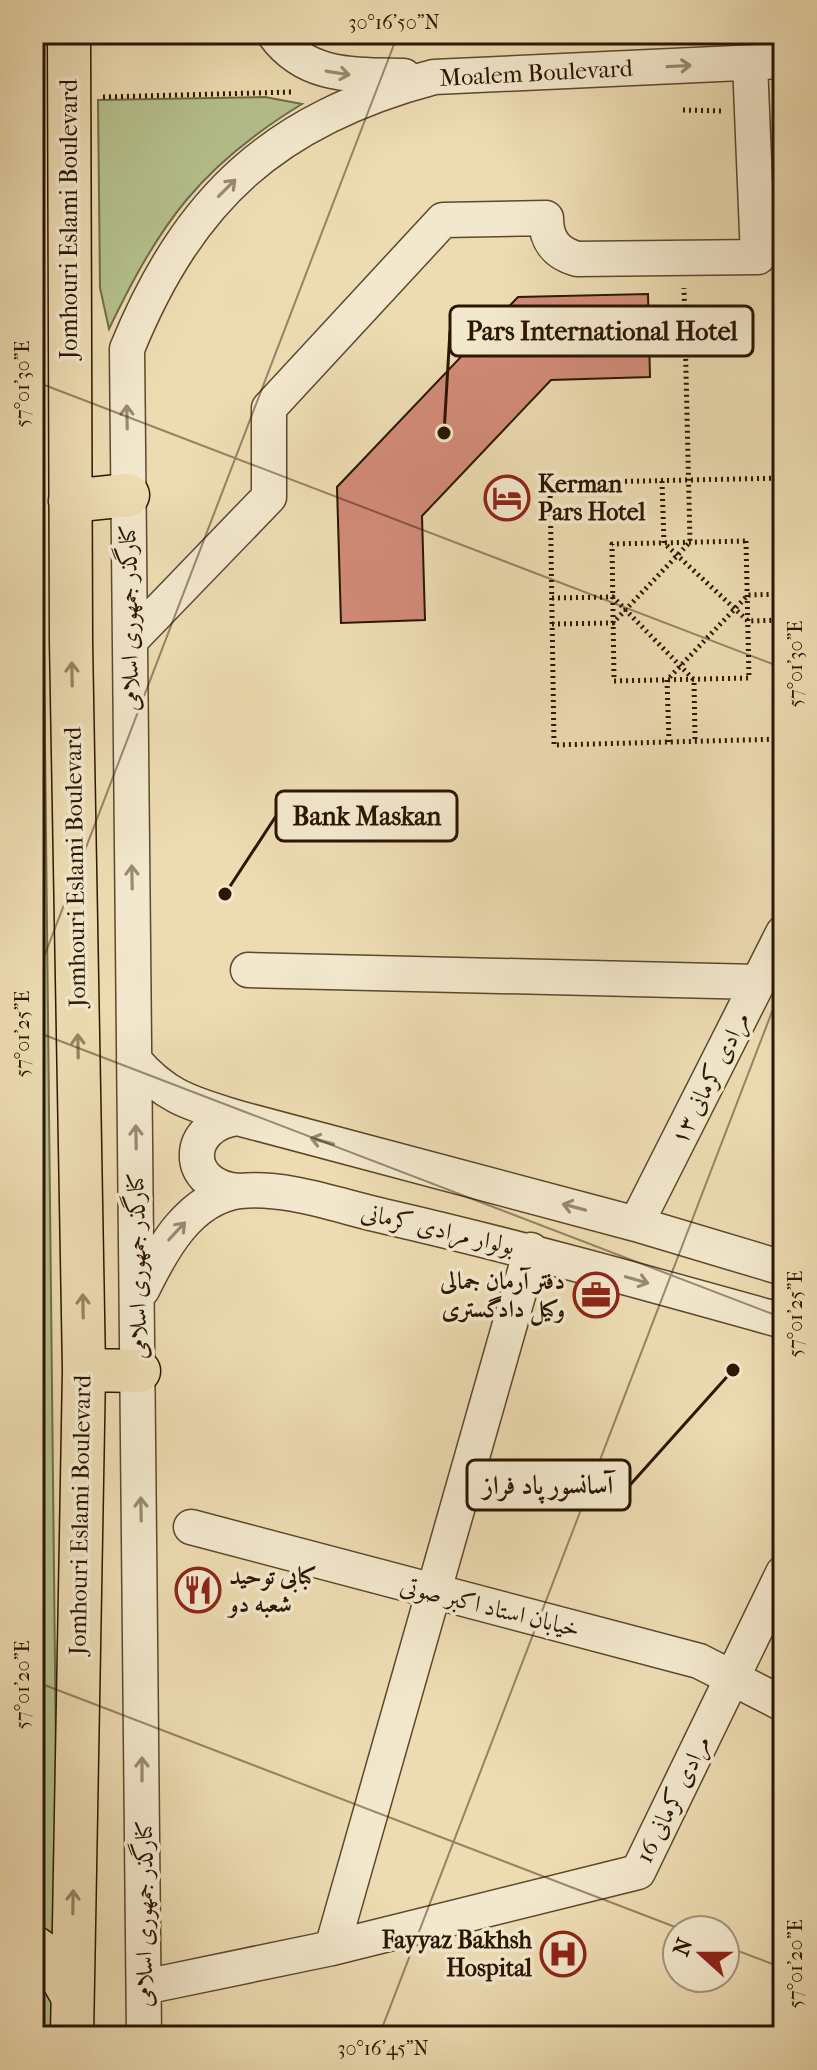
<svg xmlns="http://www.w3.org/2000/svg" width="817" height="2070" viewBox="0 0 817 2070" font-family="'IM FELL French Canon',Amiri,serif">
  <rect width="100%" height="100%" fill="#eddcb2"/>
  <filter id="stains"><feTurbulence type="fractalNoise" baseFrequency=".0025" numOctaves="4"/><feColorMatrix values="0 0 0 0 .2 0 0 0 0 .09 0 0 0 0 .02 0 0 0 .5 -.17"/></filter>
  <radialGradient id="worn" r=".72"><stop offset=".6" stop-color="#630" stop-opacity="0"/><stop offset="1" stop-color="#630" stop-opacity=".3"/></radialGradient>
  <!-- green -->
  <path fill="#b5c18e" stroke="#706c47" stroke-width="2" d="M265 97 302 104C200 166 160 223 109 329L100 288 98 100Z
    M34 355 41 371 59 2036H34Z"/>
  <!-- building -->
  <path fill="#d28b79" stroke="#2b1600" stroke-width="2" d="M648 294 650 377 551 380 422 516 425 620 341 623 337 487 518 297Z"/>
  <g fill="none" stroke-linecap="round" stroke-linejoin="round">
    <!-- minor casing -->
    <g stroke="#5c482c" stroke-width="37">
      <path id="minor" d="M274 34C306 78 354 75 404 76
        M130 641 269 497V408L443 220 546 218C546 240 556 253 577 259L758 257 750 63
        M248 970 758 982
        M134 1060C166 1098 193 1104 238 1118L636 1224 783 1268
        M238 1118C183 1125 183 1187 239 1191
        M636 1224 783 933
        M142 1290C162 1249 189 1198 240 1191 286 1186 339 1206 383 1216 518 1247 650 1284 783 1321
        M191 1527 699 1661 783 1704
        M332 1948 531 1250
        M144 1987 332 1948 638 1872 783 1573
        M144 2036 127 349C189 197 275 119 434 77L783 61"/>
    </g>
    <!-- major casing -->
    <g stroke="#2b1600" stroke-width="45">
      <path id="major" d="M69 34 71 642 84 1370 72 2036
        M70 501 128 495
        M84 1370 139 1371
        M34 1947 51 1959 71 1994"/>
    </g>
    <!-- path -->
    <path stroke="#2b1600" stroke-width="5" stroke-dasharray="2 4" stroke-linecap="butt" d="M103 97 293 92
      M683 110 722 111
      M783 478 550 483 554 745 783 739
      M662 481 664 543 748 621 783 620
      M746 541 749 678 614 681 612 544Z
      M552 598 613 597 694 680 695 741
      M552 624 613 623 690 542 684 288
      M669 742 667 680 748 595 783 594"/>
    <!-- minor -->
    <use href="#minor" stroke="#f3e8cd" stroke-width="34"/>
    <!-- major -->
    <use href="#major" stroke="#eddcb2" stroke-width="42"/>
  </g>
  <!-- one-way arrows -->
  <defs><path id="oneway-shaft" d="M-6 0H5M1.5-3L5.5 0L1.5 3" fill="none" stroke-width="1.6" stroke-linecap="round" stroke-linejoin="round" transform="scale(2)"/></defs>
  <g stroke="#998a71">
    <use href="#oneway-shaft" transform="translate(679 66) rotate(-3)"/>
    <use href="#oneway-shaft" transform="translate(338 73) rotate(9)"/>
    <use href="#oneway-shaft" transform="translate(227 188) rotate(-45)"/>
    <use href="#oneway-shaft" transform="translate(127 417) rotate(-91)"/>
    <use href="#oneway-shaft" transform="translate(132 877) rotate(-91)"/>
    <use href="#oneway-shaft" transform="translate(136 1137) rotate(-91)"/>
    <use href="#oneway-shaft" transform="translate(322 1141) rotate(-165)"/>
    <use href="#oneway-shaft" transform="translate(574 1207) rotate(-165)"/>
    <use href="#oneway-shaft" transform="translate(177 1231) rotate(-47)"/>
    <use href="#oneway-shaft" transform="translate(637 1280) rotate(16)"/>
    <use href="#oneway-shaft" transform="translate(141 1509) rotate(-91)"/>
    <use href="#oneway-shaft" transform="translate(142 1769) rotate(-90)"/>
  </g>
  <g stroke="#968362">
    <use href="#oneway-shaft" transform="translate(72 674) rotate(-91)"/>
    <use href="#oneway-shaft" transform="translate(78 1046) rotate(-91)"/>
    <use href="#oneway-shaft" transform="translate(83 1306) rotate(-91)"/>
    <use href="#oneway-shaft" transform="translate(73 1902) rotate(-89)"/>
  </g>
  <!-- ticks -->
  <path fill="none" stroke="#2b1600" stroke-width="2" stroke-opacity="0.45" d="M34 381 783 668M34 983 398 34M34 1031 783 1318M34 1681 683 1930M725 1946 783 1968M379 2036 783 983"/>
  <!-- icons -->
  <defs>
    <g id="hotel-ring" transform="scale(2.3)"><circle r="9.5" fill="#f3e8cd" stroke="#8f2418" stroke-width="1.5"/><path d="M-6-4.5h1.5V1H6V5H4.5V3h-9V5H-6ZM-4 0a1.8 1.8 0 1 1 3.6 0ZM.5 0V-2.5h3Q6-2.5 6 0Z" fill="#8f2418"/></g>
    <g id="office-ring" transform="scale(2.3)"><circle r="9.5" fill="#f3e8cd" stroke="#8f2418" stroke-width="1.5"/><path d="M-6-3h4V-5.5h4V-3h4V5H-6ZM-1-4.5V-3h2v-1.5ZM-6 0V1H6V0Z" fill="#8f2418"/></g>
    <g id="restaurant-ring" transform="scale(2.3)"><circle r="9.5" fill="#f3e8cd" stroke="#8f2418" stroke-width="1.5"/><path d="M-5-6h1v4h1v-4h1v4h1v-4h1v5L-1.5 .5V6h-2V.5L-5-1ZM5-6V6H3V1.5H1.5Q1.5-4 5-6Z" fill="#8f2418"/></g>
    <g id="hospital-ring" transform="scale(2.3)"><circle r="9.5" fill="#f3e8cd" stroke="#8f2418" stroke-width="1.5"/><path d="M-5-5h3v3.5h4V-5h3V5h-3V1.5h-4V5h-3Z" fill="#8f2418"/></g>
  </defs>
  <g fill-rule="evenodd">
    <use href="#hotel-ring" x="507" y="498"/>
    <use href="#office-ring" x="596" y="1295"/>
    <use href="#restaurant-ring" x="198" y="1590"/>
    <use href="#hospital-ring" x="563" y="1954"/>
  </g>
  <g text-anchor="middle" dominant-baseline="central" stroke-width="7" stroke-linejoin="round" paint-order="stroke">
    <!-- street labels -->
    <g font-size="24" fill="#2b1600" stroke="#f3e8cd">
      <text transform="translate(536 73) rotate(-3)">Moalem Boulevard</text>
      <text transform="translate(69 219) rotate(-90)">Jomhouri Eslami Boulevard</text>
      <text transform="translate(129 618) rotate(-91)">کنارگذر جمهوری اسلامی</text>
      <text transform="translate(75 867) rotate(-91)">Jomhouri Eslami Boulevard</text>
      <text transform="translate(710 1078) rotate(-63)">مرادی کرمانی ۱۳</text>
      <text transform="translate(438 1229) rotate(13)">بولوار مرادی کرمانی</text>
      <text transform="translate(137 1266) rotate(-91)">کنارگذر جمهوری اسلامی</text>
      <text transform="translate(80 1515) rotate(-89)">Jomhouri Eslami Boulevard</text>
      <text transform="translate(490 1607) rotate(14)">خیابان استاد اکبر صوتی</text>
      <text transform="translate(673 1799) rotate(-64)">مرادی کرمانی 16</text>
      <text transform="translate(144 1914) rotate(-90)">کنارگذر جمهوری اسلامی</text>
    </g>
    <!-- poi labels -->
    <g font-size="24" font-weight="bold" fill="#2b1600" stroke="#f3e8cd" text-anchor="start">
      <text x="538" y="484">Kerman<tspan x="538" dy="28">Pars Hotel</tspan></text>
      <text x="565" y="1281" text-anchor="end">دفتر آرمان جمالی<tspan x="565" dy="28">وکیل دادگستری</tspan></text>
      <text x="229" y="1576">کبابی توحید<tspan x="229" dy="28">شعبه دو</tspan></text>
      <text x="532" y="1940" text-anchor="end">Fayyaz Bakhsh<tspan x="532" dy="28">Hospital</tspan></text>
    </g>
  </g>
  <!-- callouts -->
  <path fill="none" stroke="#2b1600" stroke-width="3" d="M444 433L450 331M225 894L276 816M733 1370L630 1485"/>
  <g fill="#2b1600" stroke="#f3e8cd" stroke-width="3">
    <circle cx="444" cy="433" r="8"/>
    <circle cx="225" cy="894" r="8"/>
    <circle cx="733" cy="1370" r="8"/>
  </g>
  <g fill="#f3e8cd" stroke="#2b1600" stroke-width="3">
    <rect x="450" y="306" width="303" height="50" rx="8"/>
    <rect x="276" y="791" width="181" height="50" rx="8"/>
    <rect x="467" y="1460" width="163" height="50" rx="8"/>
  </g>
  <g font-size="26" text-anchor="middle" font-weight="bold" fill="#2b1600">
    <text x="602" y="340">Pars International Hotel</text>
    <text x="367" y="825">Bank Maskan</text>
    <text x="548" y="1494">آسانسور پاد فراز</text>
  </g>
  <!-- margin -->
  <rect width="817" height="2070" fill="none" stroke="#eddcb2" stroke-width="88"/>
  <!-- north arrow -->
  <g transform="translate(701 1954) rotate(291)"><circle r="38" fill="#f3e8cd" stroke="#a3947b" stroke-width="2"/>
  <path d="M0-6L14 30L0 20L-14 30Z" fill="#8f2418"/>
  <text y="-12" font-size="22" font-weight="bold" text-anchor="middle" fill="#2b1600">N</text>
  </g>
  <rect x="44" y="44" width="729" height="1982" fill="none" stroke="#2b1600" stroke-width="3"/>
  <g font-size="20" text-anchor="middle" fill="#2b1600">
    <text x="394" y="29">30°16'50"N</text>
    <text transform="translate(22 384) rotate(-90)" y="7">57°01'30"E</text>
    <text transform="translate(795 664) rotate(-90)" y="7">57°01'30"E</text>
    <text transform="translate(22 1034) rotate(-90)" y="7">57°01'25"E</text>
    <text transform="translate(795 1314) rotate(-90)" y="7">57°01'25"E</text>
    <text transform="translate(22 1685) rotate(-90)" y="7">57°01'20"E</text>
    <text transform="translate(795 1964) rotate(-90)" y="7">57°01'20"E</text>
    <text x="383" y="2055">30°16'45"N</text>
  </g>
  <rect width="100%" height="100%" filter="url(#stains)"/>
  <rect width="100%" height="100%" fill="url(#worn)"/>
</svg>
